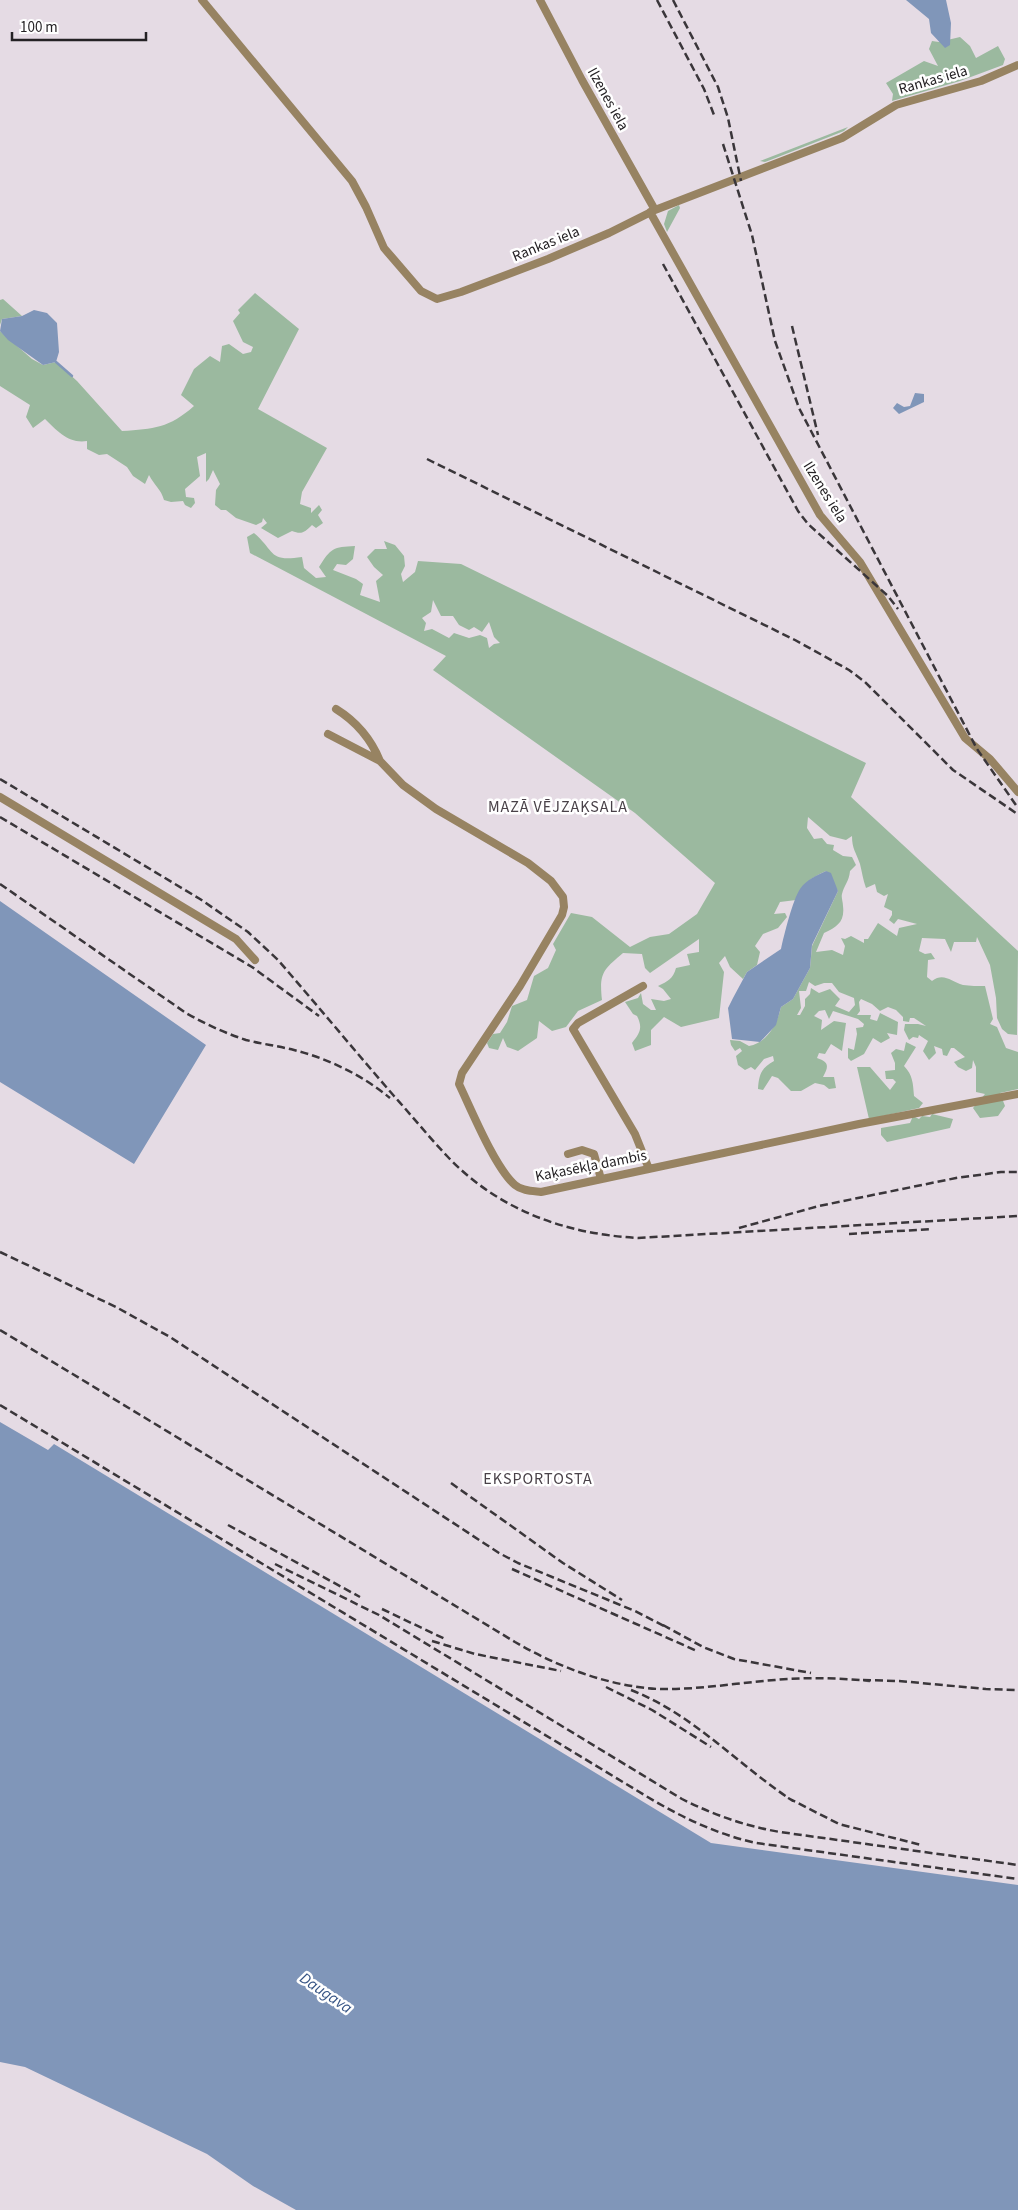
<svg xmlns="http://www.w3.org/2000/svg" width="1018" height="2210" viewBox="0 0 1018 2210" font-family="'Source Sans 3',sans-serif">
  <rect width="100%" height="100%" fill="#e5dbe4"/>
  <!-- green -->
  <path fill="#9bb99f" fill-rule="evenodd" d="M960 37 970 46 976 58 998 46 1005 59 1003 65 960 81 892 101 893 94 886 83 924 61 938 66 929 49 932 41 939 42Z
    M848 127 844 131 773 159 765 162 760 161Z
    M679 205 680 208 667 232 664 224 668 211Z
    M255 293 299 329 258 409 327 448 302 492 300 504 311 508V513L319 505 322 510 318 515 323 523 316 528 312 525C305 532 302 535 292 531L278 538 261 528 267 523 263 518 262 522 256 525 236 518 226 510H221L215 505 216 490 220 484 213 470 209 479 206 482V453L197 457 200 476 185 489 186 497 194 498 195 503 191 508 185 505 183 501 171 502 164 500C161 489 154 485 149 475L145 484 133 476 127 467 107 454 99 455 87 449V441C69 444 57 431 45 419L33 428 26 417 30 405 0 386V331L32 359 43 365 56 362 77 381 122 431C154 429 169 428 194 406L181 395 194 369 210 356 220 362 222 346 229 344 243 354 251 352 253 347 243 342 233 321 240 313 238 310Z
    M3 299 22 316 2 319 0 325V300Z
    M254 533C276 552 268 562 302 557L304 568 316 578 326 577 319 567C331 548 333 547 355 546L353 559 346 565 337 564 333 570 356 579 363 584 360 595 380 602 376 581 383 575 374 567 367 557 375 549H387L384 541 395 545 404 556 405 566 401 574 403 582 415 572 418 561 461 564 866 763 851 797 1018 951 1017 1035 1008 1034 1002 1029 997 1018 996 998 990 965 977 937 976 942H954L951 952 945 939 922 938 919 951 925 954 931 953 935 959 928 960 927 977 932 981C944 972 951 982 963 985 970 986 978 986 985 986L993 1019 990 1024 997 1027 1006 1048 1018 1052V1089L1000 1093 1005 1106 998 1116 980 1118 973 1108 985 1094 976 1092V1067L973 1060 972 1068 966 1071 958 1067 954 1062 965 1057 954 1048H951L947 1056 943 1055 942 1049 934 1046 936 1053 929 1060 923 1051 928 1041 919 1035 918 1038 913 1037 909 1040 904 1030 905 1024H918L926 1026 914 1018H910L909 1022 903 1021V1017L896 1010 888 1007 880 1011 872 1004 861 999 859 1002 860 1011 857 1015H871L870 1019 877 1021 880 1013 898 1022 897 1035 887 1033 890 1038 881 1043 873 1038 864 1054 851 1061 848 1058V1048L854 1050 857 1034 856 1028 863 1027 864 1024 858 1019 833 1011 829 1019 825 1010 819 1011 814 1016 822 1020 821 1030 834 1021 846 1023 842 1051 831 1044 825 1054 819 1053 817 1058C829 1062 829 1066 823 1077H834L836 1088 829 1089 824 1085 815 1083 801 1091H791L778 1078 772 1076 763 1090 758 1089C759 1075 761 1068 774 1061L773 1056 764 1059 755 1070 751 1067 745 1070 738 1065 736 1056 742 1051 740 1048 735 1051 731 1045 730 1040 740 1041 749 1046C768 1042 777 1024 781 1007L793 999 810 968 812 946 838 891 826 871C811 878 801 884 796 900L780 902 774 914 785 913 787 917 778 928 763 934 755 946 760 952 757 965 747 972 743 979 730 967 725 956 719 963 724 972 719 1018 681 1027 664 1017 651 1030V1045L635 1051 632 1043C640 1033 643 1028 637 1016L633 1014 625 1002 638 998 641 993 643 1004 651 1010H656L651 999 664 1001 671 999 663 989 658 986C668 981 673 979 676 968L690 965 687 954 699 952V939L650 973 645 968 642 954 623 953C603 970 599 973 602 1000L578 1011 566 1027 552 1031 539 1021 537 1038 518 1051 507 1047 503 1038 498 1050 489 1048 487 1043 493 1034 500 1033 507 1022 512 1006 527 1000 534 976 548 968 556 950 553 944 571 913 592 917 630 947 650 937 669 934 697 914 715 883 635 813 433 670 446 656 250 553 247 537ZM433 600 441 616H453L459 625 469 630 474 627 482 632 489 622 494 637 500 643 494 644 489 648 487 638 480 635 469 638 454 633 449 638 432 629 424 631 426 623 422 618 431 612ZM808 817 830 836 846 840 852 836C852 849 856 852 860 864 862 872 863 880 866 888L875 884 877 892 884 896 888 894 884 907 892 911V915L889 920 894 924 898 919 917 924 899 928 897 936 878 923 868 939H864V943L851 936 845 939 841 938 845 946 843 955 832 950 816 952 824 933C837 927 845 922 843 906 843 902 841 897 842 894 844 885 849 882 850 871L856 865 852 857 843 856 833 850 834 845 827 844 822 838 814 839 807 828ZM809 982 815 986 824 983H832L839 992 854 998 855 1005 849 1012 835 1006 840 999 830 989 819 993 811 988 810 994 805 999V1006L800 1015H797L801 1008 799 991H806Z
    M906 1042 916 1047 904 1066C913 1075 913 1084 914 1096L923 1103 919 1108 869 1119 857 1067H870L890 1090 896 1082 893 1079H886L885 1071 895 1070V1063L891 1053 896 1049 904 1051Z
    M932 1114 953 1119 950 1128 887 1142 881 1135V1128L910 1123 913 1116 919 1119 922 1116 930 1117Z"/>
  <!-- water -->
  <path fill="#8096b9" d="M906 0H946L951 23 950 45 945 48 931 33 929 19Z
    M34 310 47 313 57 323 59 352 56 362 43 365 8 340 0 331 2 319 22 316Z
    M915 393 924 394V402L899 414 893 408 897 403 904 407 910 406Z
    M826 871 831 873 838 891 812 945 810 968 793 999 781 1007 776 1025 760 1042 732 1039 728 1008 733 998 747 972 781 949C784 935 793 899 800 889 807 879 816 876 826 871Z
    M0 901 206 1045 134 1164 0 1082Z
    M0 1422 48 1450 54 1444 711 1843 1018 1885V2210H296L253 2186 207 2154 25 2067 0 2062Z"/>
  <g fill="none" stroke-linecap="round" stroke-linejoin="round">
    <!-- stream -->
    <path stroke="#8096b9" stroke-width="2.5" d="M56 362 72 376"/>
    <!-- minor -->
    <path stroke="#978362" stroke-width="8" d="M202 0 352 181 366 207 384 248 421 291 437 299 461 292 548 259 609 233 655 210 842 138 896 105 981 81 1018 65
      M540 0 582 80 655 210
      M650 212 820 515 860 562 965 738 990 759 1018 792
      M336 709C357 722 371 739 380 761
      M328 734 380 761 403 785 436 809 528 863 551 881 563 897 564 907 562 915 520 986 462 1073 459 1084C471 1109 495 1168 515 1185 522 1191 532 1191 541 1192L859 1124 1018 1094
      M0 797 236 939 255 960
      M643 986 578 1023 573 1029 635 1134 649 1169
      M568 1154 582 1150 594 1154 601 1179"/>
    <!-- rail -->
    <path stroke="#3a363a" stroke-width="2.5" stroke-dasharray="8 4" stroke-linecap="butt" d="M657 0 704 89 714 115
      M673 0 718 87 728 118 741 181
      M723 144 752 235 775 341 799 408 977 749 1018 808
      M663 264 798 511 808 524 888 596 898 609
      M792 326 818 435
      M427 459 795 640 849 670 865 682 953 770 1016 813
      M0 779 200 899 248 932 278 960C317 1005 355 1051 394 1096 412 1116 429 1137 447 1156 498 1210 565 1234 638 1238L1018 1216
      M0 817 252 967 319 1016
      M0 884 186 1013C205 1024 225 1033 246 1040 262 1044 278 1046 294 1050 329 1059 362 1075 390 1098
      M739 1228 819 1206 956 1178 1001 1172H1018
      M849 1234 932 1229
      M0 1252 116 1307 170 1337 499 1553 518 1563 635 1611 668 1628
      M0 1330 515 1642C558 1667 608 1686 658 1689 697 1690 736 1683 775 1680 807 1677 839 1678 870 1681
      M0 1405 646 1796C681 1817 716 1834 756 1843L1018 1879
      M451 1483 563 1563 622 1600
      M228 1525 360 1597
      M275 1564 379 1615 682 1799C714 1815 745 1826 780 1832L1018 1865
      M512 1569 697 1651
      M382 1609 445 1639
      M663 1625 703 1647 734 1659 811 1673
      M432 1641 475 1654 561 1671
      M863 1680 899 1681 986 1689 1018 1690
      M606 1687 652 1710 711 1747
      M631 1690C693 1714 738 1765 793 1801
      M788 1798 839 1824 921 1845"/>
  </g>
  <g text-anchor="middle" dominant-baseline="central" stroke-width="5" stroke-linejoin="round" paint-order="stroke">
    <!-- street labels -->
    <g font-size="15" fill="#242124" stroke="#fff">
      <text transform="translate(933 80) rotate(-16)">Rankas iela</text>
      <text transform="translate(608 99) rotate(61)">Ilzenes iela</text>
      <text transform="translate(546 244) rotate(-22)">Rankas iela</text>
      <text transform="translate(825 492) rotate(58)">Ilzenes iela</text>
      <text transform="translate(591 1166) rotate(-11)">Kaķasēkļa dambis</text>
    </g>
    <!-- neighbourhood labels -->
    <g font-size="16" letter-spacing="1" fill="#494148" stroke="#fff">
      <text x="558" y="807">MAZĀ VĒJZAĶSALA</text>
      <text x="538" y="1479">EKSPORTOSTA</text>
    </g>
    <!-- water labels -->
    <g font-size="16" font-style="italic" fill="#355384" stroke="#fff">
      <text transform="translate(326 1993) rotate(34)">Daugava</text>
    </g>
  </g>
  <!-- scale -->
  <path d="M12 32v8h134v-8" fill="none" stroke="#242124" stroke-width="2.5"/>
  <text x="20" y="32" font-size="15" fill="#242124" stroke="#ffffff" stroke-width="4" paint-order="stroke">100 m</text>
</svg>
